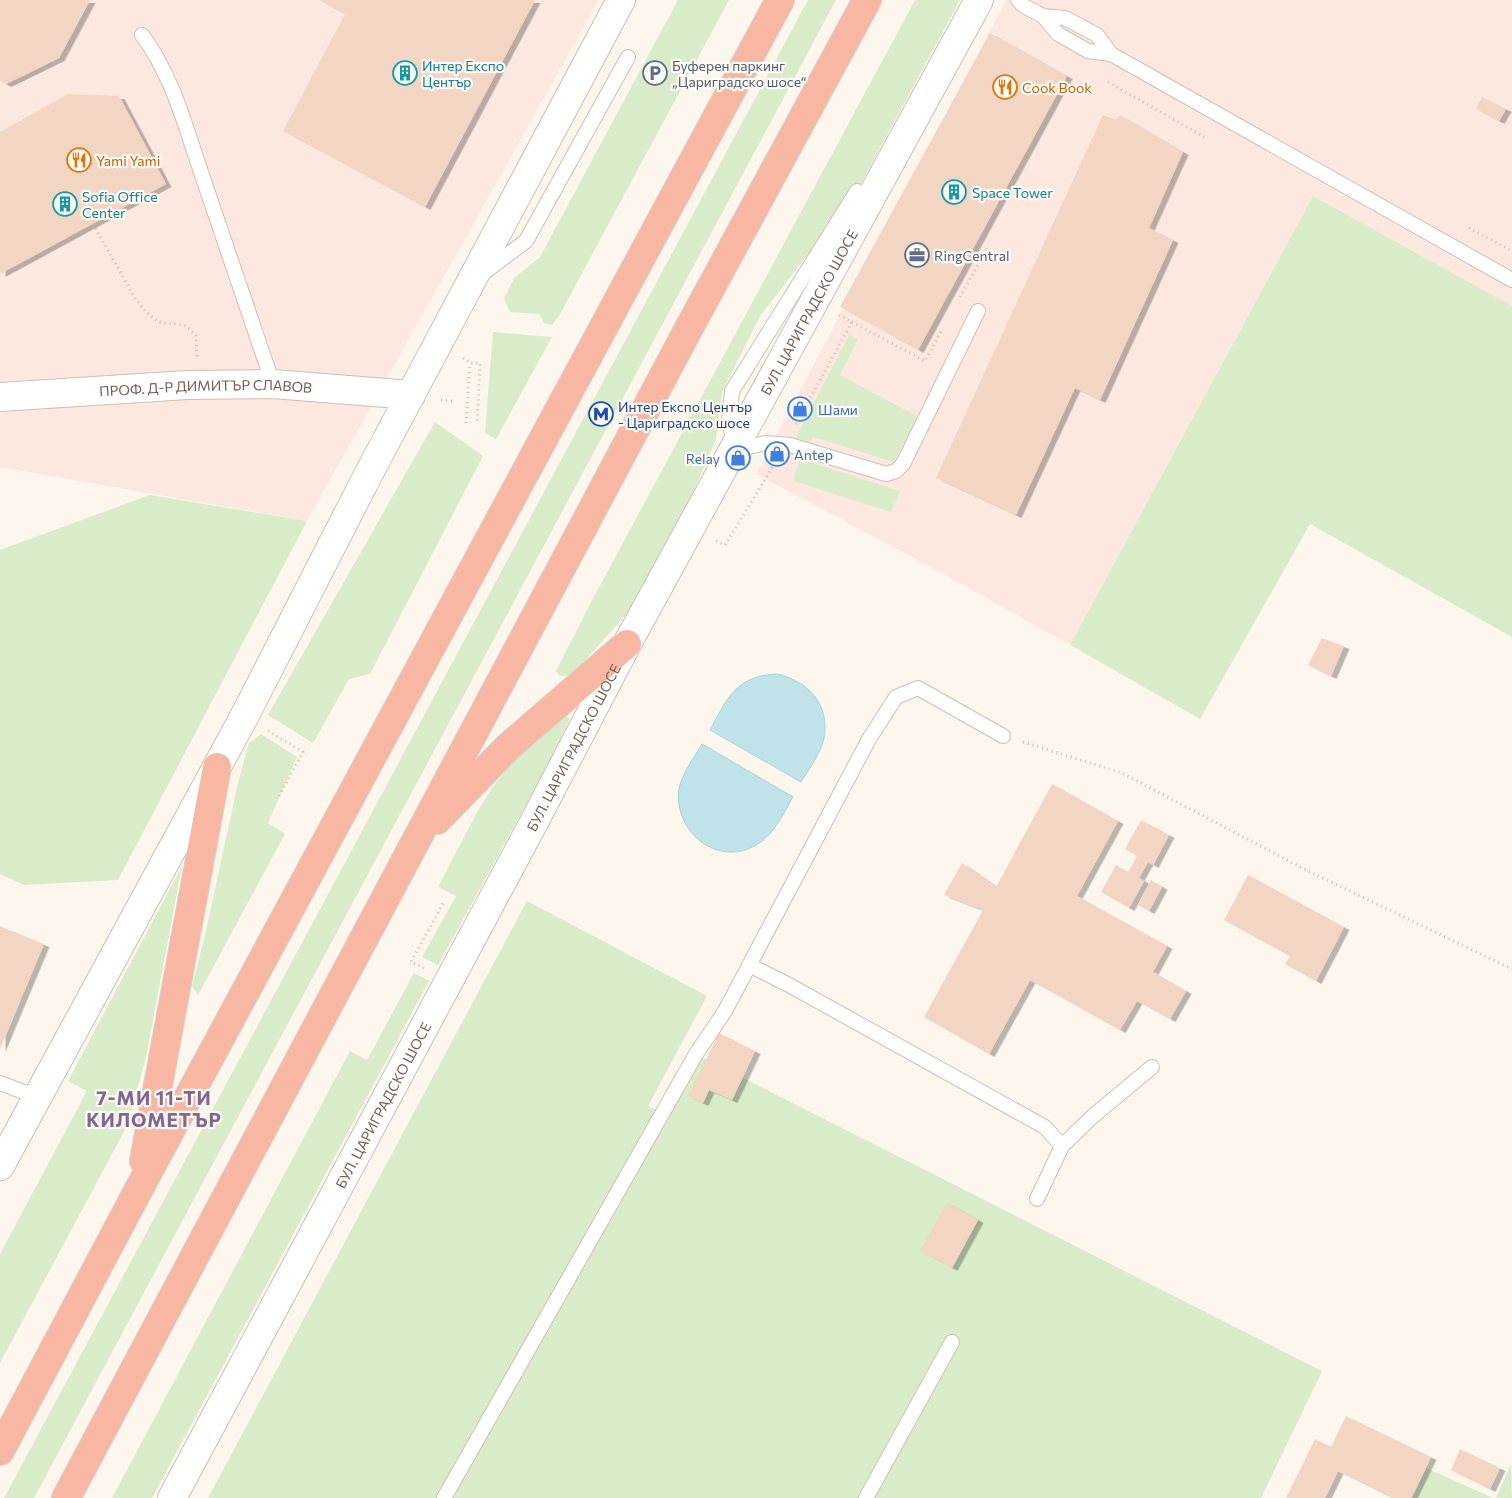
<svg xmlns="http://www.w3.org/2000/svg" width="1512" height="1498" viewBox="0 0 1512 1498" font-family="Commissioner,sans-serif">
  <defs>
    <filter id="shadow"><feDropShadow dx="5.5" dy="3" stdDeviation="0" flood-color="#0004"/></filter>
  </defs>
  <rect width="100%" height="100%" fill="#fdf6ec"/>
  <!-- commercial -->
  <path fill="#fde8e0" d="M0 0H599L307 521 0 467Z
    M1006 0H1512V308L1313 196 1070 645 942 573 756 474Z"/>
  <!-- green -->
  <path fill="#d8ecc9" d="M678 0H729L559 316 552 325 544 323 539 314 510 312 504 298 515 277 540 257Z
    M808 0H836L34 1498H4Z
    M915 0H960L857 191 760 316 722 392 716 439 683 516 632 608 572 675 560 676 556 671 589 606Z
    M1313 196 1512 306V637L1310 524 1200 719 1070 645Z
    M493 332 552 337 496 439 485 433Z
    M849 335 858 339 840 375 913 414 916 417 915 422 895 460 890 461 814 437 810 441 795 439Z
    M435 422 483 456 370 674 349 679 313 743 268 715Z
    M800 459 900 491 891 512 793 481Z
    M150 495 307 521 118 880 24 885 0 874V550Z
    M562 715 569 717V721L555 752 438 965 422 957 456 896 438 887C454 857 469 825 487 796 506 765 536 740 562 715Z
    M261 734 297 757 268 823 285 834 198 995 192 986 205 935 238 783 249 743Z
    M182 866 146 1057 127 1126 0 1363V1254L87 1091 68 1081Z
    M527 901 707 996 648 1106 662 1113 696 1054 1322 1371 1261 1498H208Z
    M414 973 429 981 152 1498H112L350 1051 367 1060Z
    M1511 1464 1512 1498H1496Z
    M1426 1468 1493 1498H1413Z"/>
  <!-- water -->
  <path fill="#bfe3e8" stroke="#a5d3da" d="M777 674C808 681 830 704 824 738 821 753 809 769 801 782L710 730C728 697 736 676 777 674Z
    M702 744 793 797C783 814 774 835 756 845 717 868 673 831 679 789 682 773 694 758 702 744Z"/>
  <!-- building -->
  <path fill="#f3d5c3" filter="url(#shadow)" d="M0 0H90L59 58 6 84 0 81Z
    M319 0H535L425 207 283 131 345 14Z
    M990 33 1067 76 918 350 840 307Z
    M68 94 119 96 166 184 0 274V132Z
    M1482 97 1506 109 1499 121 1476 109Z
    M1103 115 1116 120 1120 115 1183 152 1149 228 1173 240 1100 400 1075 388 1016 515 936 478Z
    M1322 638 1344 646 1331 676 1308 665Z
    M1052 784 1118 821 1077 896 1167 946 1153 972 1186 991 1170 1019 1137 1001 1120 1030 1030 980 989 1054 924 1017 983 910 944 895 962 863 996 887Z
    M1141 820 1169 835 1153 865 1148 862 1139 878 1144 881 1129 908 1101 892 1116 865 1128 872 1137 856 1125 849Z
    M1248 875 1344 927 1316 981 1285 964 1290 956 1224 920Z
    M1151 880 1162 887 1149 911 1138 905Z
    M0 926 44 944 0 1049Z
    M719 1033 755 1051 732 1100 709 1090 703 1103 688 1096Z
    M947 1202 978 1220 952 1268 920 1251Z
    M1346 1416 1431 1457 1411 1498H1393L1338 1471 1325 1498H1286L1315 1439 1331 1447Z
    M1460 1449 1500 1468 1490 1489 1451 1470Z"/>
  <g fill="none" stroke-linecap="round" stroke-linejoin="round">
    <!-- lane casing -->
    <g stroke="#d1beb0" stroke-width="16">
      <path id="lane" d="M1018 0 1024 6 1043 16 1058 34 1088 51 1111 54
        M1043 16 1065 18 1097 35 1111 54 1512 280
        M142 35C173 76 186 129 203 178 226 247 250 315 273 384
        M857 191 732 391 729 421 735 445 749 447 765 443 790 445 886 474 896 471 903 464 978 311
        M481 275 526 241 628 57
        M749 965 789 985 1045 1127 1062 1146
        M0 1083 37 1097
        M1037 1199 1062 1146 1093 1116 1152 1067
        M444 1498 696 1054 725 1011 869 739 896 697 918 688 1003 736
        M866 1498 952 1342"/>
    </g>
    <!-- street casing -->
    <g stroke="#d1beb0" stroke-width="30">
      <g id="street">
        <path id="s1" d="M0 397 187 385 273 384 411 395"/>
        <path d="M0 1166 244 717 368 475 621 0"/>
        <path id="s2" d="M172 1498 533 824 627 644 979 0"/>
      </g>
    </g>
    <!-- highway casing -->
    <g stroke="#dad1cd" stroke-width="30">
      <path id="highway" d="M437 820 507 748 627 644
        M144 1161 217 767
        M0 1451 140 1187 780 0
        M66 1498 689 328 867 0"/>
    </g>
    <!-- path -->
    <path stroke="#d9b8a5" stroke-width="3" stroke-dasharray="1 4" stroke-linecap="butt" d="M1108 82 1206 138
      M93 224 135 298 146 312 159 322 184 325 191 330 196 336 197 357
      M1469 228 1512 251
      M960 297 979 263
      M852 322 925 361 942 330
      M463 358 470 363H480L477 424
      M441 400 452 401
      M466 423 470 363
      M796 424 852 322 839 315
      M716 541 725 545 774 465
      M268 731 303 752 278 798
      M1023 742 1122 773 1304 869 1512 969
      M424 968 411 962 445 900"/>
    <!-- lane -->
    <use href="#lane" stroke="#fff" stroke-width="14"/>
    <!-- street -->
    <use href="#street" stroke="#fff" stroke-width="28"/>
    <!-- highway -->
    <use href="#highway" stroke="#f7b7a3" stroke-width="28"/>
  </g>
  <!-- icons -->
  <defs>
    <g id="building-ring" transform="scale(1.25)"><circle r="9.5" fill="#fffaf3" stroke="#0f9aa8" stroke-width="1.5"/><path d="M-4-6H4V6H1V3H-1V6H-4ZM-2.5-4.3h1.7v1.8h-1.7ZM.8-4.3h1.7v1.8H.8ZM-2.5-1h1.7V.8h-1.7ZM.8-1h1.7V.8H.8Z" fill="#0f9aa8"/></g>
    <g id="parking-ring" transform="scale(1.25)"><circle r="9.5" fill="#fffaf3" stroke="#5c6f8a" stroke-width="1.5"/><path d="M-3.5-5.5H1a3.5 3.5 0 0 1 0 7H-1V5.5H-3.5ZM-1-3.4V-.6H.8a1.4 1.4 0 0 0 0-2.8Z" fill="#5c6f8a"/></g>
    <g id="restaurant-ring" transform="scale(1.25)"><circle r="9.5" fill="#fffaf3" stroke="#e8710a" stroke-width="1.5"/><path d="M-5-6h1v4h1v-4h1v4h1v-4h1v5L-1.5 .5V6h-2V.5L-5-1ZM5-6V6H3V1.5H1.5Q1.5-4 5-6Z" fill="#e8710a"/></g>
    <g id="office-ring" transform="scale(1.25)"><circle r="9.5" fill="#fffaf3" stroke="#5c6f8a" stroke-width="1.5"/><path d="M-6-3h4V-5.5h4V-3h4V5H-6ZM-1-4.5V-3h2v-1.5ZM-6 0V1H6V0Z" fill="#5c6f8a"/></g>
    <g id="shop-ring" transform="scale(1.25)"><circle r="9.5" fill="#fffaf3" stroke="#3f7fe0" stroke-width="1.5"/><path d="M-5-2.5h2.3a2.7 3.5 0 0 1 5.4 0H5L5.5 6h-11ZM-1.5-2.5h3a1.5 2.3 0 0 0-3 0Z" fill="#3f7fe0"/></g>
    <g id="metro-ring" transform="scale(1.25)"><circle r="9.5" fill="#fffaf3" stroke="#1a4fb4" stroke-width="1.5"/><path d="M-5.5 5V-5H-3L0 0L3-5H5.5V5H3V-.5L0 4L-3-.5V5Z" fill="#1a4fb4"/></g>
  </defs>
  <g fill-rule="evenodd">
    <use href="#building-ring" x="405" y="73"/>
    <use href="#parking-ring" x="655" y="73"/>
    <use href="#restaurant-ring" x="1005" y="87"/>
    <use href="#restaurant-ring" x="79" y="160"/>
    <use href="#building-ring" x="954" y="192"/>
    <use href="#building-ring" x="65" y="204"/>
    <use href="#office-ring" x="917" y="255"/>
    <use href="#shop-ring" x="800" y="409"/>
    <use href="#metro-ring" x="601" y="414"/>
    <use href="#shop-ring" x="777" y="454"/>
    <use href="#shop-ring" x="738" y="458"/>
  </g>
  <g text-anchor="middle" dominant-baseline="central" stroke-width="4.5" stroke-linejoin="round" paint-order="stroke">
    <!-- culture labels -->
    <g font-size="14" fill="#0d838f" stroke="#fffaf3" text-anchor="start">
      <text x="422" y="65">Интер Експо<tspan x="422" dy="16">Център</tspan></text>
      <text x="972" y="192">Space Tower</text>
      <text x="82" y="196">Sofia Office<tspan x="82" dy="16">Center</tspan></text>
    </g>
    <!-- service labels -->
    <g font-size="14" fill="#4e5e75" stroke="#fffaf3" text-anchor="start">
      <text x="672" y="65">Буферен паркинг<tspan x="672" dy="16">„Цариградско шосе“</tspan></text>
      <text x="934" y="255">RingCentral</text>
    </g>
    <!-- food labels -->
    <g font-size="14" fill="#c56008" stroke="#fffaf3" text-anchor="start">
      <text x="1022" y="87">Cook Book</text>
      <text x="96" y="160">Yami Yami</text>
    </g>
    <!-- street labels -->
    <g font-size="14" fill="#7a5c4d" stroke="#fffaf3">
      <text stroke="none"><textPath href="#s2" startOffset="1346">БУЛ. ЦАРИГРАДСКО ШОСЕ</textPath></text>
      <text stroke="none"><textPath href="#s1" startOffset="206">ПРОФ. Д-Р ДИМИТЪР СЛАВОВ</textPath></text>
      <text stroke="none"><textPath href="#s2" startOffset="851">БУЛ. ЦАРИГРАДСКО ШОСЕ</textPath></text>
      <text stroke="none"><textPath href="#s2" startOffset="446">БУЛ. ЦАРИГРАДСКО ШОСЕ</textPath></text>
    </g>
    <!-- transit labels -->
    <g font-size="14" fill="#164399" stroke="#fffaf3" text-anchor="start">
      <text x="618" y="406">Интер Експо Център<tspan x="618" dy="16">- Цариградско шосе</tspan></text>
    </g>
    <!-- shop labels -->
    <g font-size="14" fill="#366cbe" stroke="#fffaf3" text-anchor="start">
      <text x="818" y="409">Шами</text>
      <text x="794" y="454">Antep</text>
      <text x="720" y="458" text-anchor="end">Relay</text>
    </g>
    <!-- district labels -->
    <g font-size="19" font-weight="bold" letter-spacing="1" fill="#846695" stroke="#fffaf3">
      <text x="154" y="1097">7-МИ 11-ТИ<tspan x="154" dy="22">КИЛОМЕТЪР</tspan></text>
    </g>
  </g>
</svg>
